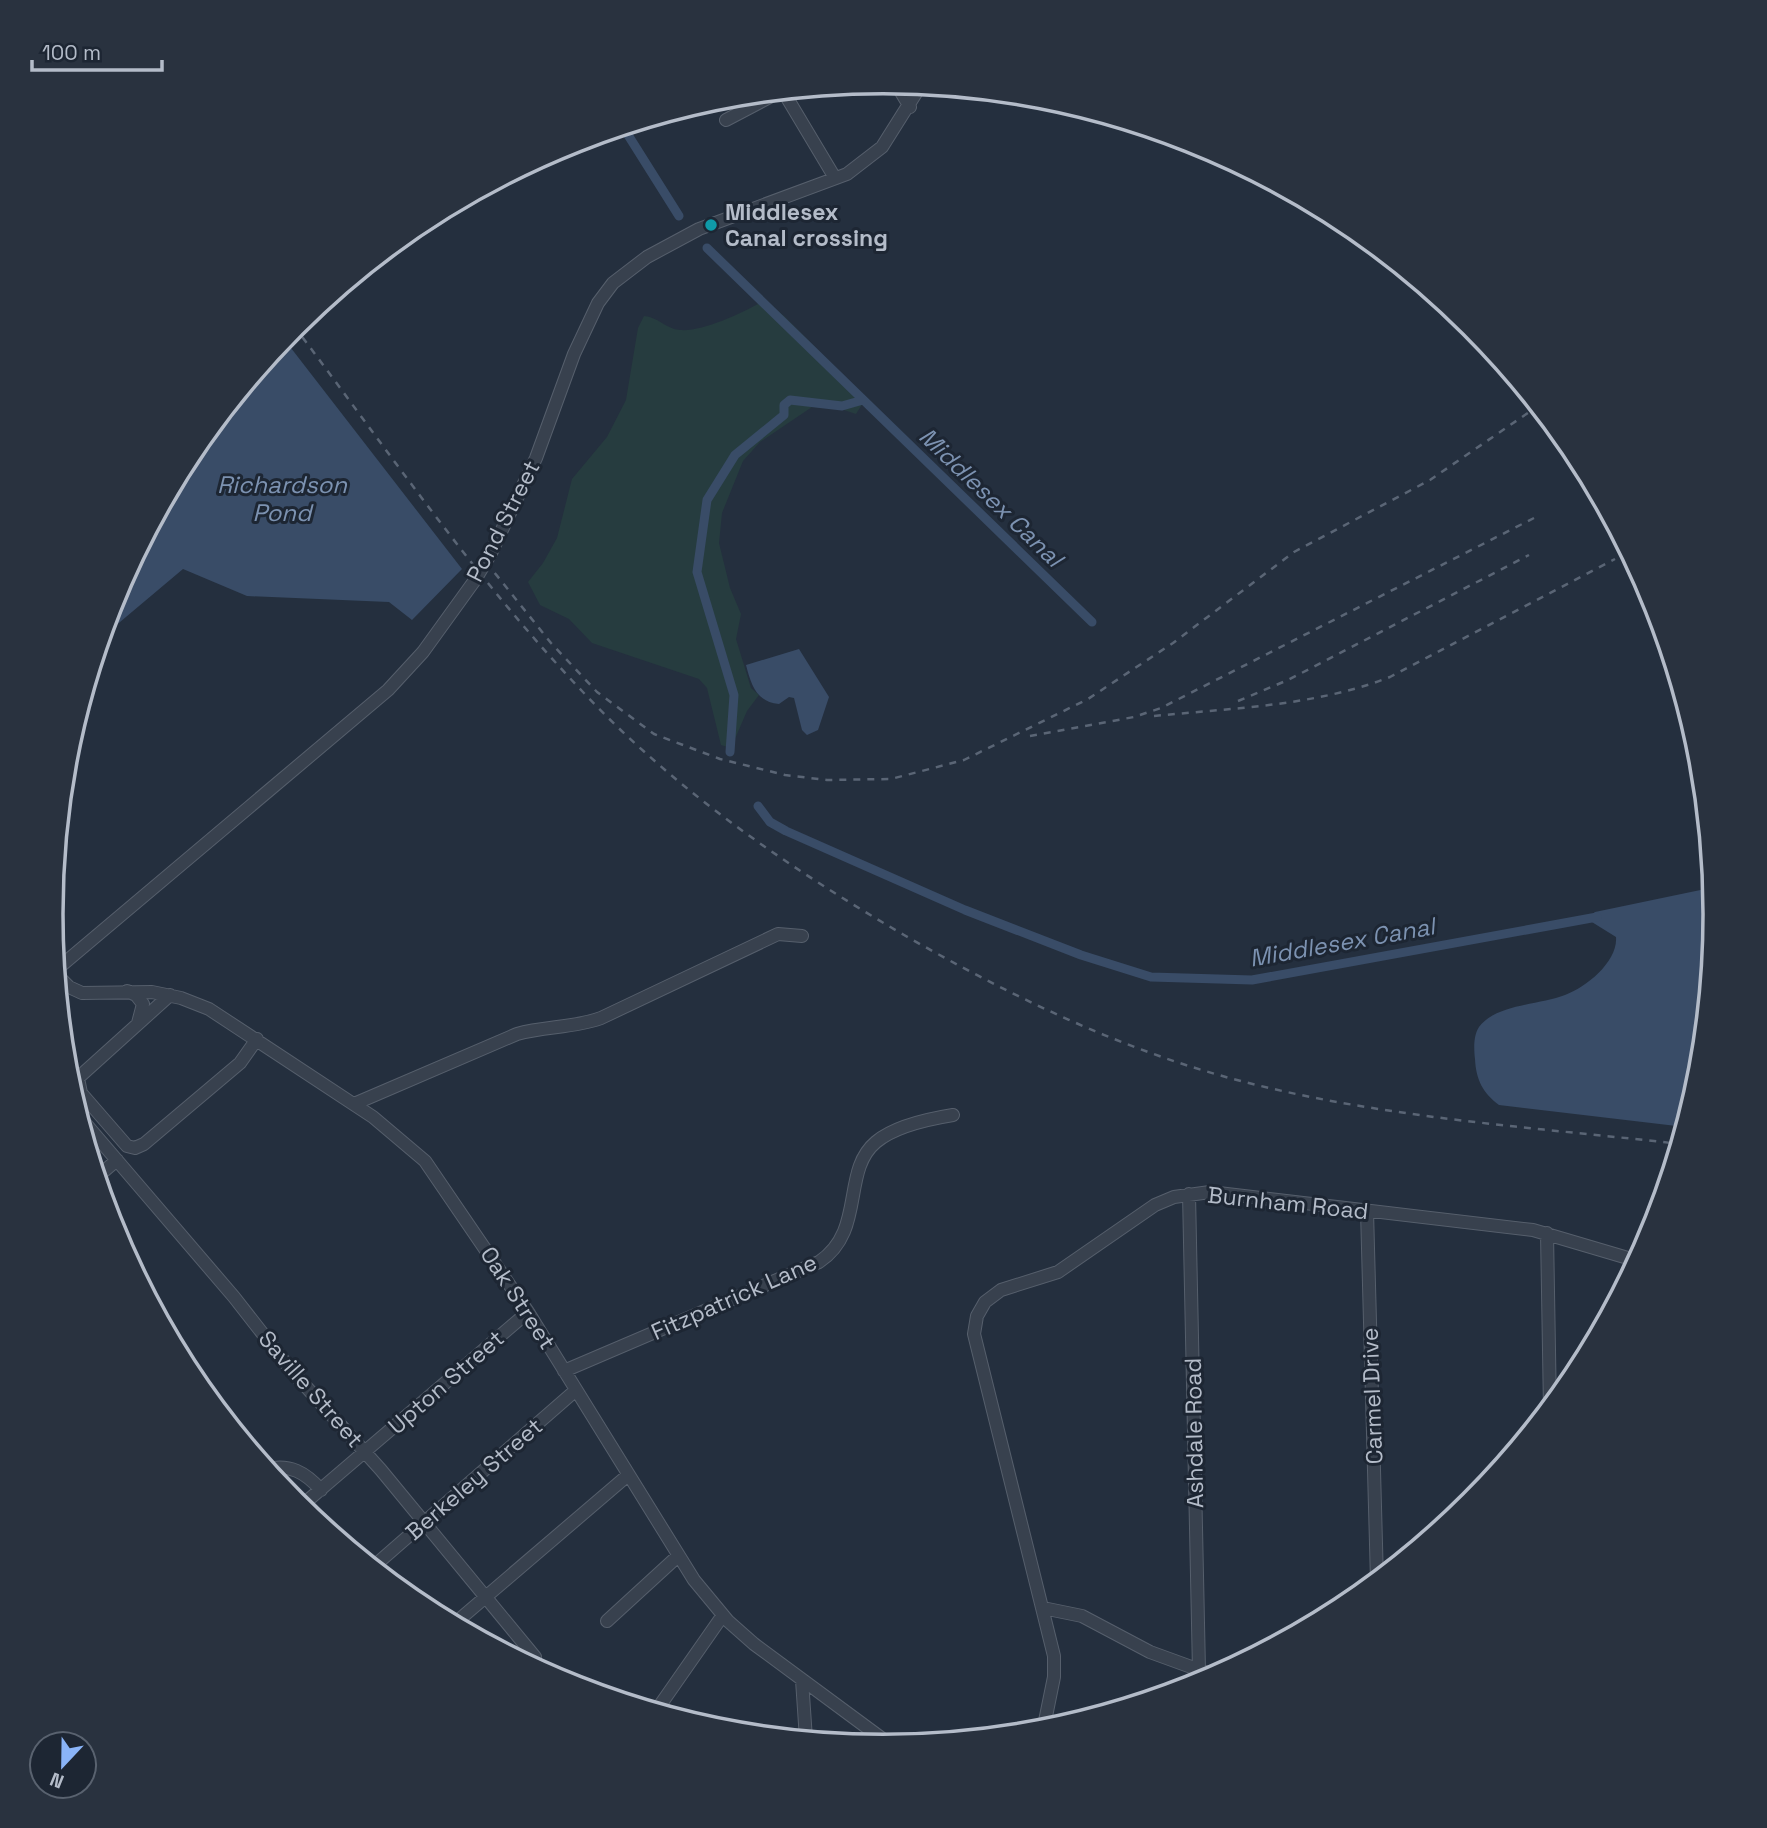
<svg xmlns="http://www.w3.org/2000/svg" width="1767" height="1828" viewBox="0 0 1767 1828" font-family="'Space Grotesk',sans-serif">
  <rect width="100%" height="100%" fill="#242f3e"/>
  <!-- green -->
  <path fill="#263c3f" d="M758 304 773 307 784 316 866 398 856 414 841 409 812 407 760 442 743 461 722 513 719 543 730 588 741 614 736 639 751 688 759 695 747 711 731 748 721 745 707 688 699 679 592 643 569 619 540 605 528 582 543 563 557 538 572 479 607 437 626 400 638 328 644 316C658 317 666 329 680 330 701 332 740 314 758 304Z"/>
  <!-- water -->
  <path fill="#394c67" d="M284 339 462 569 412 620 389 602 247 596 183 569 101 638 114 595 191 451Z
    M799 649 829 697 818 730 807 735 802 730 794 698 789 697 779 704C756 702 751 684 746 665Z
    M1710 888 1714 889 1716 914 1700 1077 1685 1127 1499 1105C1483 1093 1476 1080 1475 1059 1474 1050 1473 1036 1479 1027 1496 1004 1540 1005 1565 995 1587 987 1618 961 1616 937L1587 919 1595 912Z"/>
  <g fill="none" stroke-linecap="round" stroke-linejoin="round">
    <!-- canal -->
    <path stroke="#394c67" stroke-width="9" d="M623 127 679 216
      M707 248 1092 622
      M730 752 734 695 697 572 707 500 735 455 784 415V405L790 400 842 406 863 400
      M758 806 770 822 786 831 965 910 1081 955 1151 977 1252 980 1597 917"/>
    <!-- minor casing -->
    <g stroke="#565f6c" stroke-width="14">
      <path id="minor" d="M895 82 910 107
        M783 91 835 178
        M726 120 781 91
        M491 553 536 458 574 354 598 303 613 283 647 257 699 229 847 174 882 147 921 85
        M56 970 388 690 423 652 475 580
        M57 975 69 987 82 993 152 992 181 998 209 1009 373 1117 425 1161 528 1312 694 1580 728 1621 754 1644 892 1746
        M127 991 136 995 143 1004 138 1023
        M170 995 78 1078 81 1093 127 1146 135 1148 144 1144 240 1063 257 1039
        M354 1104 517 1034C545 1026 574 1028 601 1018L778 934 802 936
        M79 1116 234 1297 291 1370 381 1470 535 1657 527 1663
        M97 1177 117 1160
        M1189 1194 1199 1671
        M1367 1211 1377 1581
        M1547 1233 1550 1409
        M564 1371 819 1262C866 1231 841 1171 876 1142 895 1126 928 1119 953 1115
        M267 1469C290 1464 305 1472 321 1490
        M300 1507 528 1312
        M373 1567 576 1390
        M1043 1608 1082 1616 1150 1652 1216 1676
        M607 1621 678 1556
        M454 1624 627 1476
        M802 1680 806 1739
        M656 1711 723 1615
        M1043 1731 1054 1677V1656L974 1334 977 1316 985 1302 1001 1290 1058 1272 1155 1205 1174 1197 1210 1192 1533 1230 1638 1261"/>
    </g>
    <!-- minor -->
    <use href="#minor" stroke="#38414e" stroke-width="12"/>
    <!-- rail -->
    <path stroke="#5a6575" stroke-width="2.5" stroke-dasharray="7 7" stroke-linecap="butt" d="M294 326C386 448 477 581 582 691 676 791 786 866 904 935 1009 995 1119 1049 1237 1080 1381 1118 1532 1127 1680 1144
      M486 562 551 643 597 692 654 734 720 759 785 775 827 780 891 779 964 760 1088 699 1173 643 1294 552 1430 480 1538 406
      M1238 701 1288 680 1529 555
      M1154 716C1233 708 1316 706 1390 677L1615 559
      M1030 736 1134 717 1161 708 1534 518"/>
    <!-- minor-bridge casing -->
    <g stroke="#565f6c" stroke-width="14" stroke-linecap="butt">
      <path id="minor-bridge" d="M475 580 491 553"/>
    </g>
    <!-- minor-bridge -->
    <use href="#minor-bridge" stroke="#38414e" stroke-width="12"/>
  </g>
  <!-- markers -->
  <circle fill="#0f9aa8" stroke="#1d2633" stroke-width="2.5" cx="711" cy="225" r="7"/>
  <g text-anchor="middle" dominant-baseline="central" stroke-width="6" stroke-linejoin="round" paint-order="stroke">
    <!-- poi labels -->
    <g font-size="23" font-weight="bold" fill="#b4bcc9" stroke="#1d2633" text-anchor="start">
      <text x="725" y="212">Middlesex<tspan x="725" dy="26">Canal crossing</tspan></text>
    </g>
    <!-- street labels -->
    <g font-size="23" fill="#b4bcc9" stroke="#1d2633">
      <text transform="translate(503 521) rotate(-63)">Pond Street</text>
      <text transform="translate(1288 1203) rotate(6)">Burnham Road</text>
      <text transform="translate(734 1297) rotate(-24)">Fitzpatrick Lane</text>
      <text transform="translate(518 1298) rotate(57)">Oak Street</text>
      <text transform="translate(446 1382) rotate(-41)">Upton Street</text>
      <text transform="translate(311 1389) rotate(49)">Saville Street</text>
      <text transform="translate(1372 1396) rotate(-92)">Carmel Drive</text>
      <text transform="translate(1194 1433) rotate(-91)">Ashdale Road</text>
      <text transform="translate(474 1479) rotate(-41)">Berkeley Street</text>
    </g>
    <!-- water labels -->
    <g font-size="24" font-style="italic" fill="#7c92b1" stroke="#1d2633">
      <text x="282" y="484">Richardson<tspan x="282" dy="28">Pond</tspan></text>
      <text transform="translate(991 497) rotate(44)">Middlesex Canal</text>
      <text transform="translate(1342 942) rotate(-10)">Middlesex Canal</text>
    </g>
  </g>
  <!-- crop -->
  <path d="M0 0H1767V1828H0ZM63 914a820 820 0 1 1 1640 0a820 820 0 1 1-1640 0Z" fill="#29323f" fill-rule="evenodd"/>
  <path fill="none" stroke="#b4bcc9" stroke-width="3.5" d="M63 914a820 820 0 1 1 1640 0a820 820 0 1 1-1640 0Z"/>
  <!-- north arrow -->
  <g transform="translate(63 1765) rotate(202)"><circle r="33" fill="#1d2633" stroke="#59626f" stroke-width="2"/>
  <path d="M0-5L12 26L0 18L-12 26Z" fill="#8ab4f8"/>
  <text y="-10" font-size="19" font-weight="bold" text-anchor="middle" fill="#b4bcc9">N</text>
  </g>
  <!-- scale -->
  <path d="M32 60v10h130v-10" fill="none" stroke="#b4bcc9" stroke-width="3.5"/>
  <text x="42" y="60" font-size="21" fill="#b4bcc9" stroke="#1d2633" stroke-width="5" paint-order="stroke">100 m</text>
</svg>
